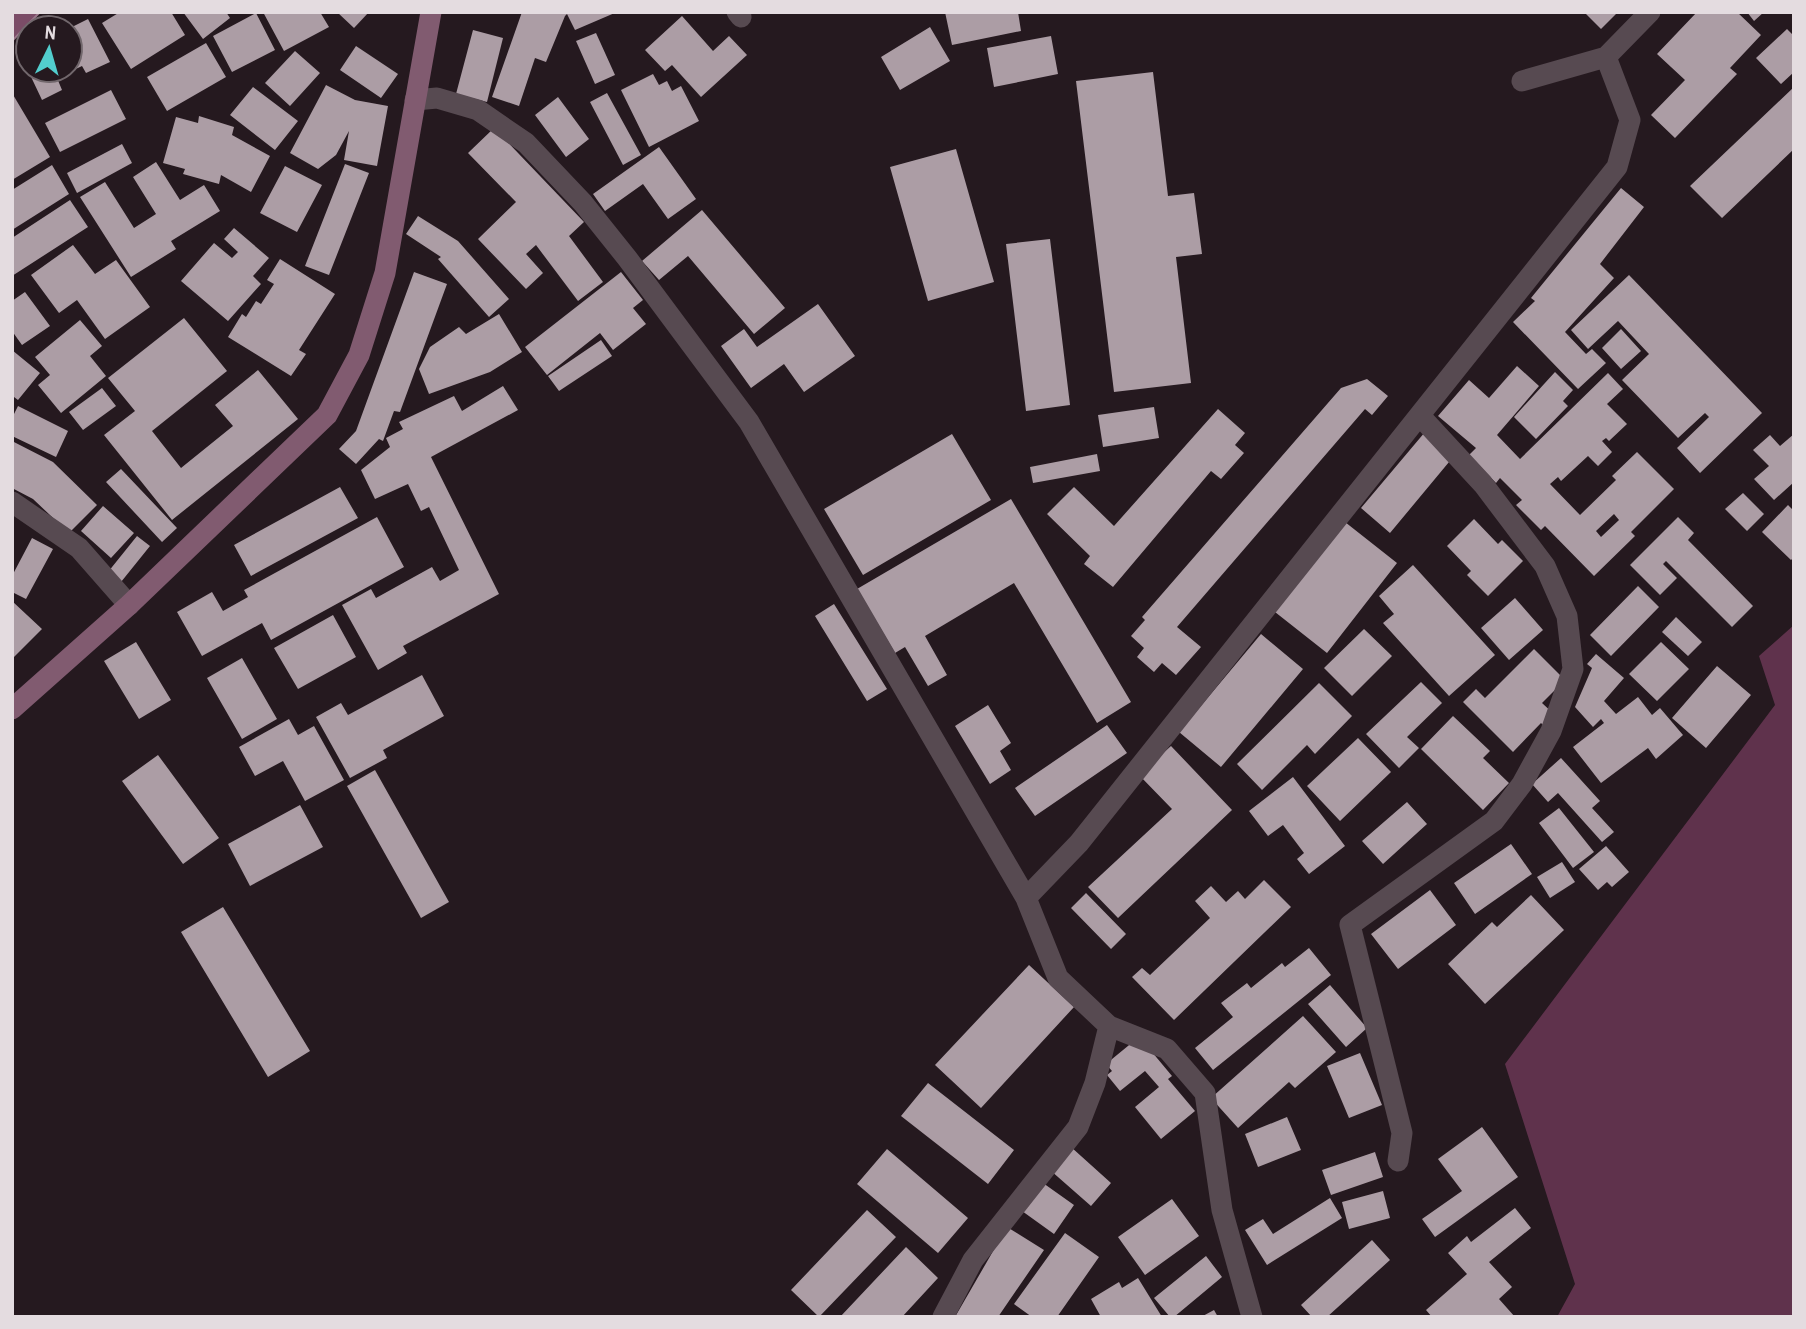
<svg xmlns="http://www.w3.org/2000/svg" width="1806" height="1329" viewBox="0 0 1806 1329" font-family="'Archivo Narrow',sans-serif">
  <rect width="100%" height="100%" fill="#25191f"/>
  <!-- forest -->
  <path fill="#5f324c" d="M1794 625V1317H1557L1575 1284 1505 1064 1775 705 1759 656Z"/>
  <!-- water -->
  <path fill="#7b4c67" stroke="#9a778b" stroke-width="2" d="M12 12H40L12 41Z"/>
  <!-- building -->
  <path fill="#ac9da5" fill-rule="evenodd" d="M120 12H171L185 35 131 69 102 23Z
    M183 12H226L230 18 203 39Z
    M263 12H320L329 27 284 51Z
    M337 12H369L354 28Z
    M522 12H617L575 30 567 14 565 16 546 62 535 58 519 106 492 97Z
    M945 12H1018L1021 31 952 45Z
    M1584 12H1618L1601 29Z
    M1697 12H1737L1761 35 1730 68 1737 74 1675 138 1651 115 1685 80 1657 54Z
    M1747 12H1764L1754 21Z
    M256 13 275 50 232 72 213 36Z
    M682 16 713 51 729 36 747 55 701 97 672 65 665 71 645 50Z
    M88 19 110 62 86 73 82 66 57 78 62 90 42 100 24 62 28 60V70H70V39L74 37 70 28Z
    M930 27 950 61 900 90 881 57Z
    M1787 29 1794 36V72L1781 84 1756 58Z
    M473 30 503 38 487 102 456 94Z
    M596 33 615 75 595 84 576 41Z
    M1051 36 1058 74 994 87 987 48Z
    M206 43 226 77 167 111 147 77Z
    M356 46 398 74 381 98 340 70Z
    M295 51 320 73 290 106 265 83Z
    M1153 72 1168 196 1194 193 1202 254 1176 257 1191 383 1114 392 1076 81Z
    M653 74 659 85 667 81 672 91 681 86 699 121 649 147 621 90Z
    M326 85 355 100 388 106 377 166 344 160 349 131 336 155 318 169 290 153Z
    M253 87 298 121 275 150 230 115Z
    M1794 87V149L1722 218 1690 186Z
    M111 90 126 119 60 152 45 123Z
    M12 93 50 157 12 180Z
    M607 93 641 155 623 165 590 102Z
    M558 97 589 139 566 157 535 115Z
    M199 116 234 127 232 135 270 156 251 192 221 175 219 184 183 174 185 169 163 163 176 117 198 123Z
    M494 128 584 222 569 236 603 282 578 301 536 245 526 254 543 273 526 289 478 239 516 202 468 153Z
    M122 144 132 163 77 193 67 173Z
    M659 147 696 199 668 219 643 184 605 211 593 194Z
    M956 149 994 282 928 301 890 167Z
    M156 162 180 200 204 185 220 211 171 241 176 249 131 277 80 197 105 182 134 228 156 214 133 177Z
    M345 164 369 173 329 275 305 266Z
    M52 165 69 194 12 230V190Z
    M285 166 322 185 297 232 260 213Z
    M1621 188 1644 207 1600 264 1614 278 1565 332 1586 354 1592 349 1606 363 1578 389 1513 322 1535 301 1531 298Z
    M70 200 88 227 12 276V238Z
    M702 210 785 308 754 334 688 256 659 280 642 261Z
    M418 216 458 241 509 299 489 317 438 259 441 257 406 234Z
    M234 228 269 258 253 276 261 284 228 321 181 281 214 243 232 258 238 252 224 239Z
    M1050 239 1070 405 1026 411 1006 244Z
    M73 245 95 274 116 260 150 307 105 339 77 300 59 313 31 275Z
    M280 259 335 294 299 350 306 354 291 376 228 337 242 314 246 317 256 301 261 304 274 284 267 280Z
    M414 272 447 284 400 412 394 411 383 441 379 439 356 464 339 449 356 431Z
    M621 272 643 300 633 308 646 324 613 350 600 333 547 375 525 347Z
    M1629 275 1762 413 1700 473 1677 448 1709 417 1705 413 1678 438 1622 380 1649 354 1618 321 1588 349 1571 330Z
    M25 292 50 326 22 345 12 331V301Z
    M818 304 855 356 804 392 784 364 751 388 721 346 744 329 757 347Z
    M499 314 522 352 490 372 429 394 419 369 430 347 459 327 466 334Z
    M184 318 227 371 152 431 181 468 233 426 215 405 258 370 298 419 172 520 104 435 135 411 108 378Z
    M80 320 102 346 90 356 106 376 61 413 38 385 50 375 35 357Z
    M1621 329 1641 351 1621 369 1602 348Z
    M601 340 612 356 559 391 548 376Z
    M12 350 40 373 18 400 14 397 12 401Z
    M1517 366 1539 386 1497 435 1520 459 1608 373 1623 389 1607 404 1627 424 1609 441 1606 438 1602 441 1612 452 1598 466 1588 456 1561 481 1558 477 1550 484 1580 515 1616 480 1612 476 1637 452 1674 489 1631 532 1635 536 1594 576 1545 526 1541 530 1516 505 1522 500 1500 478 1496 483 1469 455 1476 448 1438 416 1469 380 1489 398ZM1614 514 1619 520 1601 537 1596 531Z
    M1555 372 1573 390 1563 401 1568 406 1536 439 1514 417Z
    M1367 379 1388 396 1372 415 1365 409 1177 627 1201 647 1176 675 1162 663 1154 672 1137 657 1144 648 1131 636 1145 620 1142 617 1341 388Z
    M503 386 518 410 431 457 499 594 403 646 407 653 378 670 342 605 371 589 376 598 432 567 440 581 459 570 429 507 421 511 408 484 375 499 361 470 390 447 386 438 403 429 399 422 454 396 462 411Z
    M102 388 116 406 83 430 69 412Z
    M18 406 68 431 56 457 12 436V418Z
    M1154 407 1159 438 1103 447 1098 415Z
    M1218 409 1245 433 1235 445 1244 453 1221 479 1211 471 1113 587 1084 564 1090 556 1047 514 1074 487 1114 526Z
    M1425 432 1454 456 1390 533 1361 508Z
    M952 434 991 500 863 575 824 509Z
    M1794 434V482L1774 500 1754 479 1769 466 1753 450 1770 435 1780 446Z
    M12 441 53 462 97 505 69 533 33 499 12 488Z
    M1097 454 1100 471 1033 483 1030 467Z
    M121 469 177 528 162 542 106 482Z
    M340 487 358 518 251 576 234 545Z
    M1743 493 1764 514 1747 531 1725 509Z
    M1011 499 1131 702 1097 723 1014 583 925 636 947 675 928 686 905 647 895 653 857 589Z
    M1788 505 1794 511V557L1791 560 1762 532Z
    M103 506 134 533 111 558 81 531Z
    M377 517 404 567 271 640 262 623 202 656 177 612 212 592 223 611 248 597 244 590Z
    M1678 517 1694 533 1688 540 1753 606 1732 627 1666 561 1663 564 1677 578 1660 595 1630 565Z
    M1474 519 1498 544 1502 540 1523 561 1488 596 1467 575 1471 571 1447 546Z
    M1345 522 1397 563 1327 653 1275 612Z
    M137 536 150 546 121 582 108 572Z
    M32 538 53 549 26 599 12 592V576Z
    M1413 565 1495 655 1449 696 1383 623 1394 614 1379 596Z
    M1638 586 1659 607 1611 656 1590 635Z
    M1515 598 1543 630 1509 660 1481 628Z
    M12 601 42 629 12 659Z
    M834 604 887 689 867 701 815 616Z
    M333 615 356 657 298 689 274 648Z
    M1676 617 1702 642 1688 656 1662 632Z
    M1364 629 1392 656 1352 696 1324 668Z
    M1261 634 1303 669 1221 767 1179 732Z
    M136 642 171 700 139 719 104 661Z
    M1661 642 1689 669 1657 701 1629 674Z
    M1534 649 1565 680 1542 703 1556 716 1545 727 1541 723 1513 752 1463 702 1476 689 1485 698Z
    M1596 654 1624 678 1604 701 1616 714 1638 697 1652 715 1660 708 1683 735 1656 759 1648 748 1601 783 1573 747 1604 723 1601 719 1593 727 1575 707 1592 668 1587 664Z
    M242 658 277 719 242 739 207 678Z
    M1717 666 1751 695 1706 748 1672 718Z
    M422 675 444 716 383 750 387 758 350 778 316 717 341 703 348 715Z
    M1421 682 1442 703 1407 737 1419 748 1399 768 1366 734Z
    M1319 683 1352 716 1315 754 1307 745 1262 790 1237 764Z
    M988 705 1011 743 1000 751 1011 770 990 784 955 726Z
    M1453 716 1490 751 1483 758 1509 783 1483 810 1421 749Z
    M289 719 298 735 314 726 344 780 305 801 283 761 255 776 239 747Z
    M1107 725 1127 753 1035 816 1015 788Z
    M1358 738 1391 772 1340 821 1307 786Z
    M1171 746 1232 810 1118 918 1088 887 1172 809 1139 775Z
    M158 755 219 838 183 864 122 781Z
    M1561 758 1600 801 1592 808 1614 832 1602 842 1558 793 1548 802 1532 784Z
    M375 770 449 902 421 918 347 786Z
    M1293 777 1345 846 1309 874 1297 859 1304 853 1283 825 1268 836 1249 811Z
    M1407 802 1427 824 1383 864 1362 841Z
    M300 805 323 847 250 886 228 844Z
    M1559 808 1594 852 1573 868 1539 823Z
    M1511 844 1532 874 1475 914 1454 883Z
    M1606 846 1629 872 1612 887 1607 882 1598 890 1579 869Z
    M1562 862 1575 882 1550 898 1537 877Z
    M1264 880 1291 907 1174 1020 1132 977 1142 968 1150 975 1210 918 1195 901 1211 886 1226 902 1238 891 1245 899Z
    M1430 890 1456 925 1398 969 1371 934Z
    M1086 893 1126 934 1111 949 1071 908Z
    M1531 895 1564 930 1485 1004 1448 964 1492 922 1497 927Z
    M223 907 310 1051 268 1077 181 932Z
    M1309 948 1331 975 1213 1070 1195 1048 1233 1017 1221 1003 1247 983 1251 988 1282 963 1285 967Z
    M1029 965 1074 1007 981 1108 935 1065Z
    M1330 985 1367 1028 1346 1047 1308 1004Z
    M1303 1016 1336 1052 1295 1088 1289 1082 1238 1128 1211 1098Z
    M1142 1040 1172 1076 1168 1079 1195 1111 1161 1139 1135 1107 1159 1087 1145 1071 1120 1091 1107 1075 1112 1071 1106 1064 1134 1041Z
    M1360 1053 1382 1105 1349 1118 1327 1066Z
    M928 1083 1014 1150 988 1184 901 1116Z
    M1287 1117 1301 1150 1258 1167 1245 1134Z
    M1482 1127 1518 1177 1435 1237 1422 1219 1462 1191 1438 1159Z
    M1071 1147 1111 1183 1091 1206 1050 1170Z
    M887 1149 968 1218 938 1253 857 1184Z
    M1375 1152 1383 1177 1331 1195 1322 1170Z
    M1043 1183 1074 1205 1054 1234 1022 1211Z
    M1383 1191 1390 1218 1349 1229 1342 1202Z
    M1330 1198 1342 1218 1267 1265 1245 1230 1263 1219 1273 1234Z
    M1172 1199 1199 1236 1145 1275 1118 1237Z
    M1515 1208 1531 1228 1489 1262 1512 1287 1499 1299 1515 1317H1432L1426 1310 1467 1274 1448 1253 1467 1236 1471 1242Z
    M867 1210 896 1237 819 1317 791 1290Z
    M1007 1227 1044 1250 998 1317H955Z
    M1065 1233 1099 1257 1057 1317H1032L1014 1304Z
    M1372 1240 1390 1260 1327 1317H1312L1301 1305Z
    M906 1247 938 1278 902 1317H840Z
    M1206 1256 1222 1277 1174 1317H1170L1154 1298Z
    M1138 1278 1162 1317H1101L1091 1299 1119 1282 1122 1288Z
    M1214 1310 1218 1317H1201Z"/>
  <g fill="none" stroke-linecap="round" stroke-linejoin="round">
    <!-- street -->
    <path stroke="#574a51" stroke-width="21" d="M737 12 741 17
      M1522 81 1606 57 1650 12
      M415 100 437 98 478 110 526 143 583 203 627 258 749 422 1026 898 1058 978 1109 1026 1167 1049 1205 1093 1222 1210 1252 1317
      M12 502 79 548 129 605
      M1026 898 1079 843 1617 167 1630 120 1606 57
      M1398 1161 1402 1133 1350 925 1494 821 1522 784 1551 731 1573 669 1567 616 1545 566 1483 484 1421 417
      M943 1317 973 1260 1078 1127 1095 1083 1109 1026"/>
    <!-- secondary -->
    <path stroke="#815b70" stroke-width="21" d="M12 709 129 605 327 415 359 355 385 273 431 12"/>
  </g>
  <!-- border -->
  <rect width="1806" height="1329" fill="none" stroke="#e4dce0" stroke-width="28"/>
  <!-- north arrow -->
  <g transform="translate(49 49) rotate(5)"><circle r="33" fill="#25191f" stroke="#71676c" stroke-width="2"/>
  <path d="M0-5L12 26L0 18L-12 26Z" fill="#52cdcd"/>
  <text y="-10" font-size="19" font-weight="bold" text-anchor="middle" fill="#e4dce0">N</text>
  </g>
</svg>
